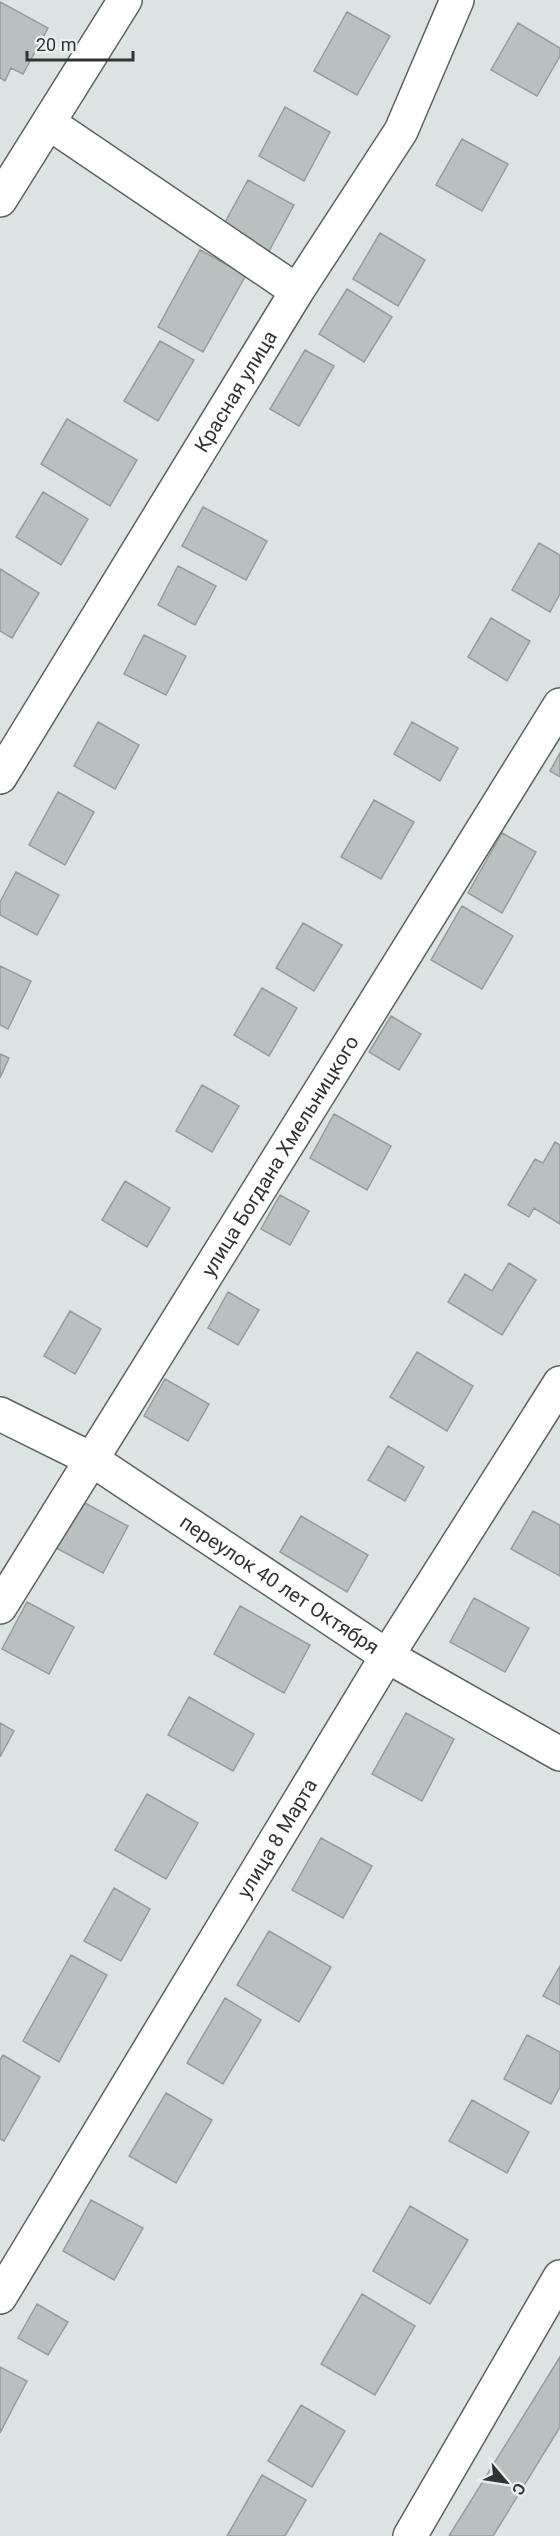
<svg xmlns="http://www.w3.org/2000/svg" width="560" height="2536" viewBox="0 0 560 2536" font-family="Roboto,sans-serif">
  <rect width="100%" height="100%" fill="#dbe4e3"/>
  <!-- building -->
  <path fill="#b8c0c0" stroke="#969e9d" stroke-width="1.5" d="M0 2 48 28 23 74 11 68 5 81 0 78Z
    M347 12 390 36 357 95 314 71Z
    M518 23 560 48V56L537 96 491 70Z
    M285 107 330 132 304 181 259 156Z
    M462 139 508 164 482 211 436 185Z
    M248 180 294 205 269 251 223 226Z
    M380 233 425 260 398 306 353 279Z
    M200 250 246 275 203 352 158 327Z
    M347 289 392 317 364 362 319 334Z
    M160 341 194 360 158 421 124 401Z
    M305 350 334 366 299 426 270 409Z
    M67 419 137 460 110 506 41 464Z
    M43 492 88 519 61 565 16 537Z
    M203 507 267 541 246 580 182 546Z
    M539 543 560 555V594L550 612 512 590Z
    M178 566 216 586 195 625 158 605Z
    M0 569 39 593 12 638 0 631Z
    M491 618 530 641 507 681 468 657Z
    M144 635 186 656 166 695 124 674Z
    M98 722 139 745 115 789 74 766Z
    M412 722 458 748 440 781 394 754Z
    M560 753V777L550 771Z
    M58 792 94 812 65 865 29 845Z
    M374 800 414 822 381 879 341 857Z
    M502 833 536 852 502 913 468 893Z
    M16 872 59 895 37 935 0 915V902Z
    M462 906 513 936 482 989 431 960Z
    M303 923 342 945 314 991 276 968Z
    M0 966 31 981 8 1029 0 1025Z
    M262 988 297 1008 269 1056 234 1035Z
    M391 1016 421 1034 399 1070 369 1052Z
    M0 1054 9 1058 0 1078Z
    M202 1085 239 1106 212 1152 176 1131Z
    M334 1114 391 1146 367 1190 310 1158Z
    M555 1142 560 1145V1224L534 1208 529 1217 508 1205 535 1159 543 1163Z
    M125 1181 170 1208 147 1247 102 1220Z
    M280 1195 309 1211 290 1245 261 1229Z
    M509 1263 536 1280 502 1335 448 1302 465 1274 492 1291Z
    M228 1292 259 1310 238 1345 208 1328Z
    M70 1311 101 1329 75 1374 44 1356Z
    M417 1352 473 1386 447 1431 390 1397Z
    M165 1379 209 1404 188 1441 144 1416Z
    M388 1446 424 1467 405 1501 368 1480Z
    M81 1501 128 1526 103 1573 56 1548Z
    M533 1511 560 1525V1576L511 1549Z
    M301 1516 368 1555 347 1592 280 1552Z
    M474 1598 529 1628 505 1672 450 1642Z
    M27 1602 74 1627 49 1674 2 1649Z
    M240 1606 310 1645 284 1693 214 1654Z
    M189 1697 254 1734 233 1771 168 1735Z
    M406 1713 454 1739 422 1801 372 1774Z
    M0 1723 14 1731 0 1757Z
    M147 1794 198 1823 166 1879 115 1850Z
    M321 1838 372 1866 343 1918 292 1890Z
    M114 1888 150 1909 121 1961 84 1941Z
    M269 1931 331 1967 299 2022 237 1985Z
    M71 1955 107 1975 59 2062 23 2041Z
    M560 1966V2005L543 1996Z
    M225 1998 261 2020 223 2084 187 2063Z
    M527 2035 560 2052V2087L551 2104 504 2079Z
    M3 2055 40 2077 4 2141 0 2139V2060Z
    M166 2093 212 2120 176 2183 129 2156Z
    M472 2100 529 2132 507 2173 449 2141Z
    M91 2200 143 2228 114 2280 63 2251Z
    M410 2206 468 2240 430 2304 373 2271Z
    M362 2294 415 2326 375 2395 321 2364Z
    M37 2304 68 2322 48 2355 18 2338Z
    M560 2357V2427L493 2536H449Z
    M0 2367 27 2381 0 2433Z
    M301 2405 345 2431 312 2487 268 2461Z
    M262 2475 306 2500 285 2536H227Z"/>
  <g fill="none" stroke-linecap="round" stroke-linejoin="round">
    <!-- minor casing -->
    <g stroke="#5b6262" stroke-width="36">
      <g id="minor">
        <path d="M49 123 297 291"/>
        <path d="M0 200 125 0"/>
        <path id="s1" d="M0 777 297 291 401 131 457 0"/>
        <path id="s2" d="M0 1414 91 1459 387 1656 560 1754"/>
        <path id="s3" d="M0 1607 560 705"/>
        <path id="s4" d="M0 2297 387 1656 560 1383"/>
        <path d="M410 2536 560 2277"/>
      </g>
    </g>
    <!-- minor -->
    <use href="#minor" stroke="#fff" stroke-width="33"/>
  </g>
  <g text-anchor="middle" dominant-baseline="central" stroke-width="4.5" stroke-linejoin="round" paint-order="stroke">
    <!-- street labels -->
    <g font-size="20" fill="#313433" stroke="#e9f1f0">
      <text stroke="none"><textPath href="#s1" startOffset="452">Красная улица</textPath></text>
      <text stroke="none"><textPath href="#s3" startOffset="531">улица Богдана Хмельницкого</textPath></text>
      <text stroke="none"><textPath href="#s2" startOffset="328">переулок 40 лет Октября</textPath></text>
      <text stroke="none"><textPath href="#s4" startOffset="536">улица 8 Марта</textPath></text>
    </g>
  </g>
  <!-- north arrow -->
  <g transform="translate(506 2482) rotate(119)" stroke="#e9f1f0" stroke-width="4.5" paint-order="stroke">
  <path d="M0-4.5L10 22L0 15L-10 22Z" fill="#313433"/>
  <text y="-9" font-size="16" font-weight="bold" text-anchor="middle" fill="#313433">С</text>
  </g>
  <!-- scale -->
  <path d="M27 51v9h106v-9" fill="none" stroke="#313433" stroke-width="3"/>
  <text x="36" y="51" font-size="18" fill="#313433" stroke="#e9f1f0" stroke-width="4.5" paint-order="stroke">20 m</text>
</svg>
